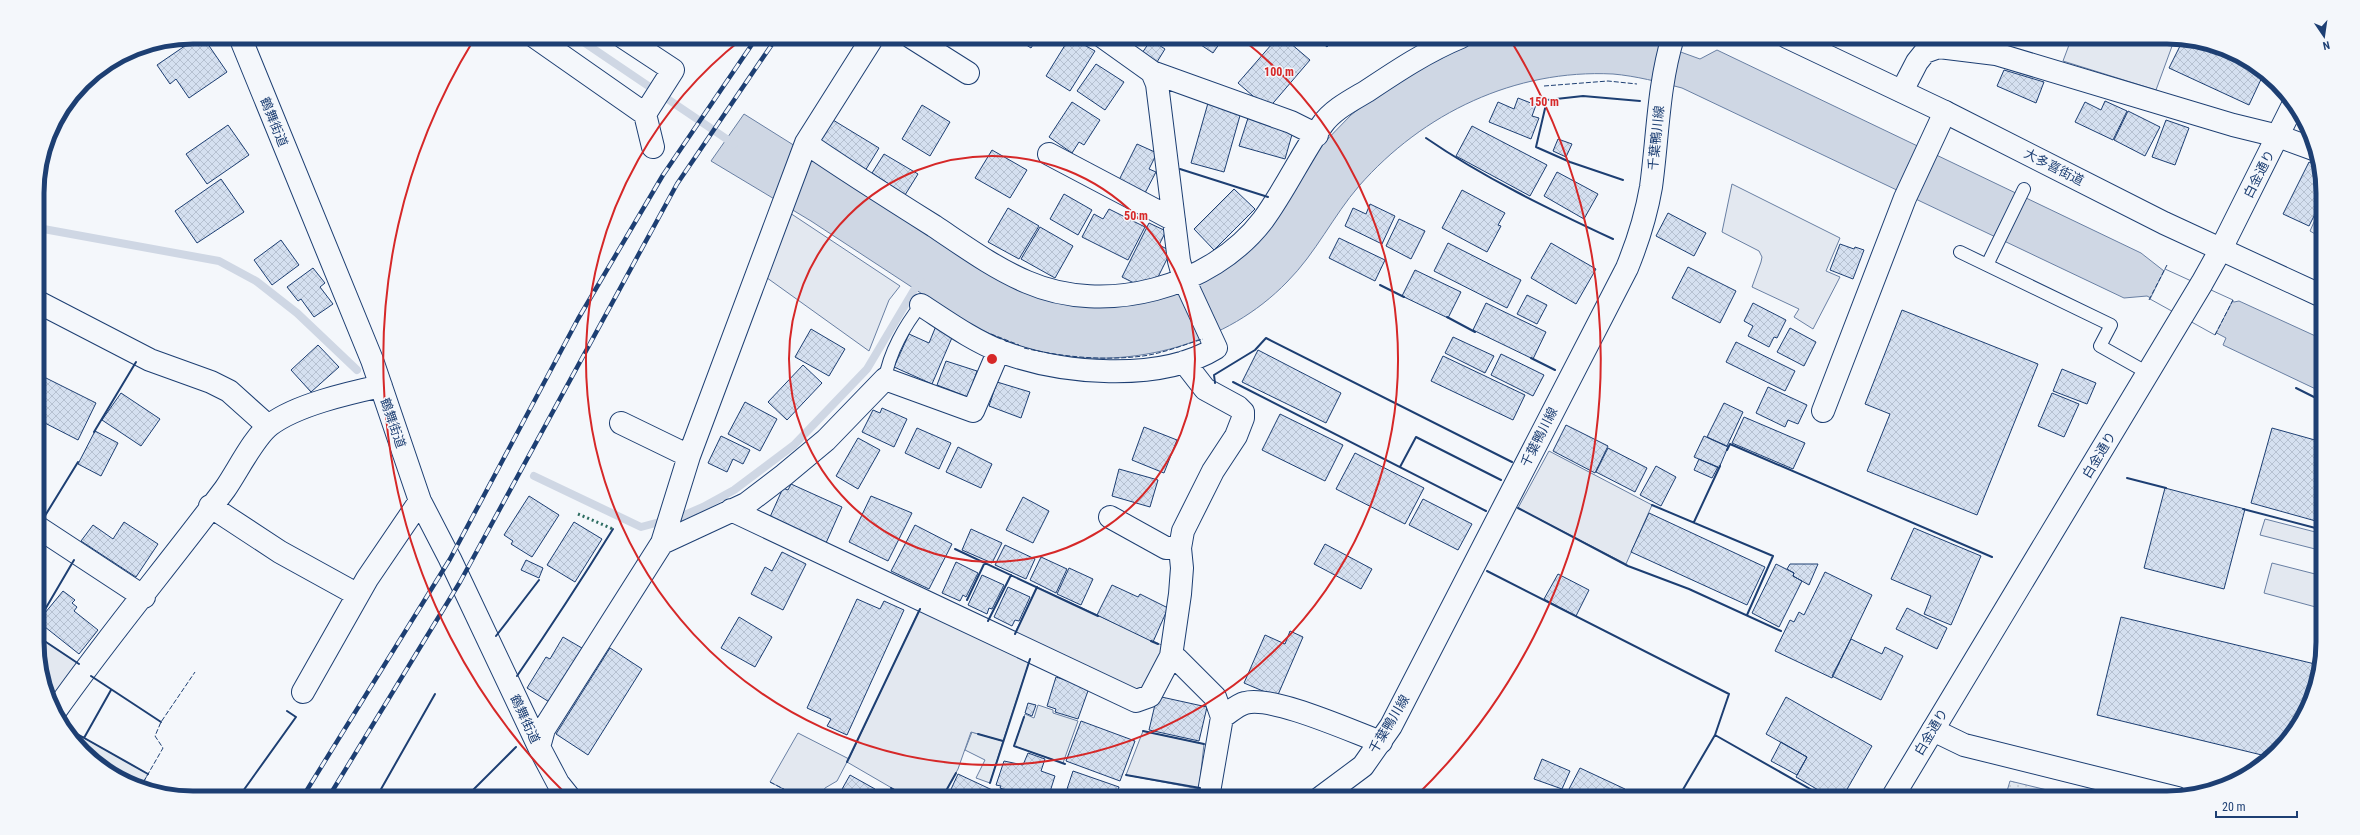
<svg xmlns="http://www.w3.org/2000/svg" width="2360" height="835" viewBox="0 0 2360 835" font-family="'Roboto Condensed','Noto Sans JP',sans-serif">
  <defs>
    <pattern id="park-dots" width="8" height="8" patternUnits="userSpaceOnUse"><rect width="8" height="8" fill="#e3e9f0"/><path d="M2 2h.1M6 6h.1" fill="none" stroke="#c2c9d1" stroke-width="1.8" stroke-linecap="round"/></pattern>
    <pattern id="building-cross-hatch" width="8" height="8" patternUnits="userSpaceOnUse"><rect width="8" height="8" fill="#d5e0f0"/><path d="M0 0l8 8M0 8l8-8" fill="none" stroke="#b6c1d1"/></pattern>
  </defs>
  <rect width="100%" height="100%" fill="#f4f7fb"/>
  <!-- grass -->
  <path fill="#e3e9f0" stroke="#687fa3" d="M1038 705 1053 710V713L1078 721 1063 763 1014 746 1025 714 1034 718Z
    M63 726 148 774 140 788C106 771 85 758 63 726Z
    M972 732 1003 741 990 783 976 778 985 760 965 750Z"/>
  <!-- park -->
  <path fill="url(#park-dots)" stroke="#687fa3" d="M2010 781 2080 798H2005Z"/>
  <!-- parking -->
  <path fill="#e3e8f0" stroke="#687fa3" d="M2072 37H2167L2175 38 2156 90 2063 61Z
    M1732 184 1840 238 1826 271 1840 277 1813 329 1794 317 1799 309 1752 287 1761 262 1762 257 1759 251 1722 232Z
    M2322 204V238L2310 231Z
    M790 213 900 286 889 300 869 351 763 275Z
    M1549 451 1652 505 1626 564 1518 508Z
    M2265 519 2323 534V551L2260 535Z
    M2272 563 2323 576V609L2264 593Z
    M1037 587 1168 648 1146 689 1134 694 1013 637Z
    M921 606 1030 659 1003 741 971 732 958 769 942 798H909L847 762 837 781 825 788 820 798H801L770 782 798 733 849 759Z
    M40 638 79 664 50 703 40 672Z
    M1143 731 1204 744 1199 789 1126 775Z"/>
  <!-- water -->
  <path fill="#cfd7e4" stroke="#687fa3" d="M1482 37H1650L1653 42 1700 59 1717 50 2141 253 2164 271 2234 302 2239 301 2322 339V392L2223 345 2226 338 2147 296 2124 298 1682 88C1659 82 1636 76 1613 74 1515 69 1423 113 1359 186 1333 216 1316 253 1287 282 1227 344 1134 369 1050 354 1020 349 992 335 965 322L811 221 711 161 744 114 811 156 1084 304 1226 265 1315 152 1351 115 1391 84 1441 54Z"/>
  <!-- pier -->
  <path fill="#f4f7fb" stroke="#687fa3" d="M2165 269 2233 300 2215 335 2150 299Z"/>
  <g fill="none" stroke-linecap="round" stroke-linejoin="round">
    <!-- stream -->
    <path stroke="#cfd7e4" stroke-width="8" d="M576 37 734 144
      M38 228 219 261 256 281 297 313 357 370
      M534 476 641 527 682 516 703 507 734 490 794 445 867 369 920 280"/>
  </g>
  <!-- building -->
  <path fill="url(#building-cross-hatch)" stroke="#1d3f73" d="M198 37H203L227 72 189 98 176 79 170 84 157 65Z
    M1014 37H1038L1031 48Z
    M1070 37 1095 51 1070 91 1046 76Z
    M1189 37H1224L1213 53Z
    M1278 37H1283L1310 60 1268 109 1238 83Z
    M1315 37H1335L1327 47Z
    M1151 40 1165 49 1157 62 1142 53Z
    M2183 40 2217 45 2254 63 2264 73 2249 105 2169 68Z
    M1096 64 1124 82 1105 110 1077 91Z
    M2004 70 2044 82 2036 103 1997 86Z
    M1518 98 1536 105 1532 116 1539 118 1531 139 1489 122 1498 102 1514 109Z
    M2105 101 2127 111 2113 140 2075 122 2085 102 2101 110Z
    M1072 102 1100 120 1084 145 1079 142 1072 153 1049 137Z
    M1208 103 1241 112 1224 172 1191 163Z
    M922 105 950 122 930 156 902 139Z
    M2128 111 2160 127 2145 156 2114 140Z
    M1248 118 1293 131 1285 159 1239 146Z
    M833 120 879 148 865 171 819 143Z
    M2166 120 2189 128 2175 165 2152 157Z
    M228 125 249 155 207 184 186 154Z
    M1472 126 1547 165 1530 196 1456 156Z
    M1558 139 1572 144 1566 157 1553 151Z
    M1137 144 1157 153 1149 169 1156 172 1145 193 1119 180Z
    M992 150 1027 170 1010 198 975 178Z
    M884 154 918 174 905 195 872 173Z
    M2309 162 2320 167 2322 173V187L2318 196 2322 200 2309 226 2283 214Z
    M1557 172 1598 194 1584 219 1544 196Z
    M221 179 244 212 197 243 175 211Z
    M1234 189 1255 209 1214 250 1194 229Z
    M1462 190 1505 213 1498 225 1501 226 1487 252 1442 228Z
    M1064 194 1092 210 1078 235 1050 219Z
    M1370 204 1395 216 1382 244 1345 226 1353 208 1366 214Z
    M1008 208 1039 226 1019 259 988 242Z
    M1109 209 1145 227 1128 260 1082 237 1094 214 1103 219Z
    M1668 213 1706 233 1694 256 1656 236Z
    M1399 219 1425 231 1411 259 1386 246Z
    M1149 223 1166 231 1159 245 1171 251 1158 277 1136 284 1122 277Z
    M1040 227 1073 246 1055 278 1021 259Z
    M1339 238 1385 260 1375 281 1329 258Z
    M281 240 299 265 272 285 254 260Z
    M1448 243 1521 280 1507 308 1434 271Z
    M1551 243 1596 269 1576 304 1531 278Z
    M1840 244 1854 249 1855 247 1864 250 1853 279 1830 270Z
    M1688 267 1736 291 1720 323 1672 298Z
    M313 268 325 283 320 287 333 304 314 317 301 299 298 301 287 287Z
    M1415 270 1461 292 1448 318 1402 296Z
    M1527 295 1547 305 1537 324 1517 314Z
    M1486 303 1546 332 1533 359 1473 330Z
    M1753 303 1786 320 1777 338 1774 337 1769 347 1748 336 1753 326 1744 321Z
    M1902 310 2038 364 1977 515 1867 471 1890 414 1865 404Z
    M936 326 954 333 932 384 894 367 909 334 929 343Z
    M1790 328 1816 342 1804 366 1777 352Z
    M811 329 845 349 829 376 795 357Z
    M1453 337 1494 356 1485 373 1445 353Z
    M1736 342 1795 371 1785 391 1726 362Z
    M318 345 339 367 311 392 291 370Z
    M1258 350 1341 393 1326 423 1242 382Z
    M1501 354 1544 375 1533 396 1491 375Z
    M1443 356 1525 395 1513 420 1431 381Z
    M946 361 977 371 968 397 937 385Z
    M803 365 822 383 787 420 768 402Z
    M2062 369 2096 383 2087 404 2053 391Z
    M38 374 96 403 78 440 39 420Z
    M997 382 1030 392 1021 418 989 406Z
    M1768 387 1807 405 1798 424 1788 420 1785 427 1756 413Z
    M121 393 160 419 141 446 102 420Z
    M2052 393 2079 404 2064 437 2038 426Z
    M745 402 777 419 760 451 728 434Z
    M1724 403 1743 412 1727 446 1707 437Z
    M882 408 907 419 894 447 862 432 873 410 880 413Z
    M1280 414 1343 445 1325 481 1262 450Z
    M1744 417 1805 443 1793 469 1732 443Z
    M1566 425 1608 446 1595 473 1553 451Z
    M1144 427 1177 440 1164 473 1132 460Z
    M917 428 951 443 939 469 905 453Z
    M2272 428 2322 442 2323 523 2251 503Z
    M95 431 118 443 101 476 78 464Z
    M721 436 750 450 743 464 733 459 727 472 708 463Z
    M1704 436 1728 447 1719 468 1694 457Z
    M858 438 880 450 858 489 836 476Z
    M958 447 992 464 981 488 946 472Z
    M1608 448 1647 468 1635 492 1596 472Z
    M1355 453 1424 488 1405 524 1336 489Z
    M1699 459 1718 467 1712 478 1694 470Z
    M1656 466 1676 477 1661 506 1640 495Z
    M1119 469 1158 480 1150 507 1112 496Z
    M791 484 842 507 826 543 770 517 783 488 788 490Z
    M2165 488 2245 509 2224 589 2144 568Z
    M529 496 559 515 532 557 511 544 513 541 504 535Z
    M871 496 912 513 888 561 849 542Z
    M1023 497 1049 511 1033 543 1006 530Z
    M1423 499 1472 524 1458 550 1409 525Z
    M1649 513 1765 567 1747 605 1631 552Z
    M124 522 158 544 136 577 81 541 93 525 113 539Z
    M574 522 602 539 575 582 547 565Z
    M915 525 952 544 929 589 891 571Z
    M1914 528 1981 556 1951 625 1924 614 1931 596 1891 579Z
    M971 529 1002 543 992 563 962 550Z
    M1325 544 1372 569 1361 589 1314 564Z
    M1005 545 1035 559 1026 579 995 565Z
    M782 552 806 564 783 610 751 594 765 567 772 571Z
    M1041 557 1067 569 1056 593 1030 580Z
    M526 560 543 568 539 578 521 570Z
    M956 562 978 573 966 597 963 595 960 601 942 593Z
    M1776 564 1794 573 1793 576 1802 581 1779 627 1752 613Z
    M1790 564H1818L1809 585 1793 576 1794 573 1787 569Z
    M1069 568 1093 579 1081 605 1057 594Z
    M1825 572 1872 595 1832 678 1775 651 1790 620 1794 622 1799 612 1804 615Z
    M1558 574 1589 590 1576 616 1544 599Z
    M982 575 1004 585 992 609 989 608 987 614 968 605Z
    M1112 585 1138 597 1140 594 1168 608 1153 642 1097 615Z
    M1008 587 1030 597 1019 621 1015 620 1012 626 994 617Z
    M63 591 75 600 72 603 77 607 74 611 98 630 79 654 40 623V619Z
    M857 599 880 609 884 601 904 610 847 735 827 726 831 719 807 708Z
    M1907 608 1947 628 1937 649 1896 629Z
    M739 617 772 637 755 667 721 648Z
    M2121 617 2319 665 2315 692 2297 729 2270 757 2097 715Z
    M1290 631 1303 637 1277 697 1244 683 1265 635 1285 644Z
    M563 637 587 651 554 705 527 688 546 657 550 659Z
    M1851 639 1882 654 1885 647 1903 656 1881 700 1832 676Z
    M610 648 642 669 588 755 556 734Z
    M1056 677 1089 688 1078 719 1055 712 1056 709 1047 706Z
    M1157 696 1207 707 1199 741 1149 730Z
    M1786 697 1872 746 1842 798H1832L1796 777 1807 757 1766 734Z
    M1028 703 1036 705 1032 716 1025 713Z
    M1081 721 1135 741 1120 781 1066 761Z
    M1781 742 1807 757 1797 775 1771 761Z
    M1028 753 1045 759 1041 771 1055 776 1048 798H1029L1000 788 1001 786 996 785 1004 761 1023 765Z
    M1542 759 1570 771 1562 789 1534 779Z
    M1580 768 1625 789 1620 798H1588L1569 789Z
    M1073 771 1119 787 1116 798H1064Z
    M958 774 1003 795 1002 798H947Z
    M850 775 875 789 870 798H837Z
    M892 791 903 798H888Z"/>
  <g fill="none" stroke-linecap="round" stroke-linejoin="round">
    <!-- lane casing -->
    <g stroke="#1d3f73" stroke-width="14">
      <path id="lane" d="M1960 252 2111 325 2100 346 2148 373
        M1987 265 2024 189
        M885 379C889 353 905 325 921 305"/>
    </g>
    <!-- street casing -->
    <g stroke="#1d3f73" stroke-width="24">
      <path id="street" d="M240 37 372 360 420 501 450 559 539 747 558 783 570 798
        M535 37 645 114 653 147
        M623 37 673 70 645 114
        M911 37 968 73
        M1152 72 1291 122 1317 135
        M1902 91 1917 62 1925 52 1939 47 1996 54 2233 125 2278 136 2316 150
        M806 143C848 172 891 199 934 226 964 246 994 268 1027 282 1105 316 1211 288 1263 220 1285 190 1301 155 1322 125 1332 110 1352 100 1367 91 1397 71 1427 51 1461 37
        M1049 154 1174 220
        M38 302 150 360 211 382 229 391 268 426
        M921 305C946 321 972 340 1000 351 1060 374 1159 383 1216 348L1184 279 1179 261 1157 84 1152 72 1103 37
        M1823 411 1905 198 1945 112
        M621 423 689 456
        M210 506 280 552 358 595
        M731 510 1136 701 1150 696 1171 656 1180 594 1182 568 1180 548 1183 531 1213 471 1236 436 1243 418V412L1238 407 1205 389 1184 362
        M1110 517 1166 548H1180
        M39 528 144 597
        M662 543 746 504 784 475 826 440 885 379 973 411 999 350
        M1171 656 1177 659 1215 697 1222 717 1208 798
        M303 692 367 579 420 501
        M54 713C108 636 169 564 225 489 237 472 254 437 270 425 296 405 349 393 381 386
        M1222 717C1229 713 1237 705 1245 703 1272 695 1353 732 1381 742
        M1933 730 1964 745 2177 798
        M539 747 544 729 662 543 689 456 806 143 873 37"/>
    </g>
    <!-- secondary casing -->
    <g stroke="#1d3f73" stroke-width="24">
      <path id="secondary" d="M1892 798 2202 283 2221 249 2293 105"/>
    </g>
    <!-- primary casing -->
    <g stroke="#1d3f73" stroke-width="24">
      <path id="primary" d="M1320 798 1363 766 1391 726 1627 268C1638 241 1646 216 1651 187 1658 136 1658 86 1673 37"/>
    </g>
    <!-- highway casing -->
    <g stroke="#1d3f73" stroke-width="24">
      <path id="highway" d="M1787 37 1945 112 2164 223 2322 296"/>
    </g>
    <!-- lane -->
    <use href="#lane" stroke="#f4f7fb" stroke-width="12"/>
    <!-- street -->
    <use href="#street" stroke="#f4f7fb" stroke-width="22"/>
    <!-- secondary -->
    <use href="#secondary" stroke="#f4f7fb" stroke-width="22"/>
    <!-- primary -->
    <use href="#primary" stroke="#f4f7fb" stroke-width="22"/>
    <!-- highway -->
    <use href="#highway" stroke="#f4f7fb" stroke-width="22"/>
    <!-- rail casing -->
    <g stroke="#1d3f73" stroke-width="4.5">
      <path id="rail" d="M302 798 450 559 578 319 663 175 757 37
        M328 798 460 582 677 184 777 37"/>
    </g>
    <!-- rail -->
    <use href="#rail" stroke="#f4f7fb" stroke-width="3" stroke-dasharray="9" stroke-linecap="butt"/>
    <!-- hedge -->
    <path stroke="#2c6c60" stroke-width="3" stroke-dasharray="2 3" stroke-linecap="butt" d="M578 514 613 529"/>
    <!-- fence -->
    <path stroke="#1d3f73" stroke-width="1" stroke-dasharray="5 2" stroke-linecap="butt" d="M1544 86 1608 81 1637 84
      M2149 300 2167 265
      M991 334 1019 345
      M2215 335 2233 300
      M1024 348C1063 357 1103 361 1143 356 1164 353 1183 345 1203 339
      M770 782 801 798
      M140 788 163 748 155 736 161 722 195 672"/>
    <!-- wall -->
    <path stroke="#1d3f73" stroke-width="2" d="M1426 138C1484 178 1549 209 1613 239
      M1180 169 1268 197
      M1623 180 1570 162 1536 147 1547 100 1583 96 1640 101
      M1380 285 1404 297
      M1447 317 1475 332
      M1531 358 1555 370
      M1233 382 1486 511
      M1215 383 1214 375 1255 350 1266 338 1512 462
      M2296 388 2322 401
      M94 432 136 362
      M1727 450 1730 444 1992 557
      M1400 467 1416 437 1501 480
      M2127 478 2166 488
      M1652 505 1773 556 1747 615
      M1518 508 1628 566 1689 589 1781 631
      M2243 509 2323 530
      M43 519 78 462
      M1694 522 1720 466
      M955 549 1098 616
      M1487 571 1729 694 1715 735 1678 798
      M967 600 985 562
      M40 618 74 560
      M988 621 1011 575
      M1015 634 1037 587
      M496 636 539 580
      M40 638 79 664
      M1151 641 1158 644
      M91 676 161 722
      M517 676C550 628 582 579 613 529
      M1024 717 1014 746 1065 764
      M63 726 148 774
      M1143 731 1204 744
      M978 734 1003 741
      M1715 735 1826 798
      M84 738 111 690
      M847 762 920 609
      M1126 775 1200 788
      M990 783 1030 659
      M891 788 909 798
      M238 798 296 717 287 711
      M376 798 435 694
      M465 798 516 747
      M942 798 956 773"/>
  </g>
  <!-- distance rings -->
  <g fill="none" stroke="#d62828" stroke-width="2">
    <circle cx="992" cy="359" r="203"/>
    <path d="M1242 39A406 406 0 1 1 742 39"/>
    <path d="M569 797A609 609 0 0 1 473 41M1511 41A609 609 0 0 1 1415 797"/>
  </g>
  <g text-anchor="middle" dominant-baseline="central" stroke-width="3" stroke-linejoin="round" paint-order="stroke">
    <!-- street labels -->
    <g font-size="13" fill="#1d3f73" stroke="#f4f7fb">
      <text transform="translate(274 122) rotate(68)">鶴舞街道</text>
      <text transform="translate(1656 138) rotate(-84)">千葉鴨川線</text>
      <text transform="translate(2054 167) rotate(27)">大多喜街道</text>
      <text transform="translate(2259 174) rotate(-63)">白金通り</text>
      <text transform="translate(393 423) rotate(71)">鶴舞街道</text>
      <text transform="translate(1539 437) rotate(-63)">千葉鴨川線</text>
      <text transform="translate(2099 455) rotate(-59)">白金通り</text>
      <text transform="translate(525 719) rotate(65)">鶴舞街道</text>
      <text transform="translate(1389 724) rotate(-59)">千葉鴨川線</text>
      <text transform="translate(1931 732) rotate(-59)">白金通り</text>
    </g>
  </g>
  <!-- crop -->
  <path d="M0 0H2360V835H0ZM193 44H2167A149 149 0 0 1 2316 193V642A149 149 0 0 1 2167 791H193A149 149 0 0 1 44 642V193A149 149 0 0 1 193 44Z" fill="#f4f7fb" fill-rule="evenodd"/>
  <path fill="none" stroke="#1d3f73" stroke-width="5" d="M193 44H2167A149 149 0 0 1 2316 193V642A149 149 0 0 1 2167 791H193A149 149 0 0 1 44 642V193A149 149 0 0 1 193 44Z"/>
  <circle cx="992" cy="359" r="6" fill="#d62828" stroke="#f4f7fb" stroke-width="2"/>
  <g font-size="12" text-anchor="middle" font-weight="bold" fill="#d62828" stroke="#f4f7fb" stroke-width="3" stroke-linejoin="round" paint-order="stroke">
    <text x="1279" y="76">100 m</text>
    <text x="1544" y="106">150 m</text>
    <text x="1136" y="220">50 m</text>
  </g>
  <!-- north arrow -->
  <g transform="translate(2324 36) rotate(167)" stroke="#f4f7fb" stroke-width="3" paint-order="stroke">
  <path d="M0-3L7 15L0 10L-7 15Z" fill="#1d3f73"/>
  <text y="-6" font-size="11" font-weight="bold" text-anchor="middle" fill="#1d3f73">N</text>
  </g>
  <!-- scale -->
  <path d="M2216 811v6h81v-6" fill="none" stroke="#1d3f73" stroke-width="2"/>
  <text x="2222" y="811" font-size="12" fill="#1d3f73" stroke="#f4f7fb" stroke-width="3" paint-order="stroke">20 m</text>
</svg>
